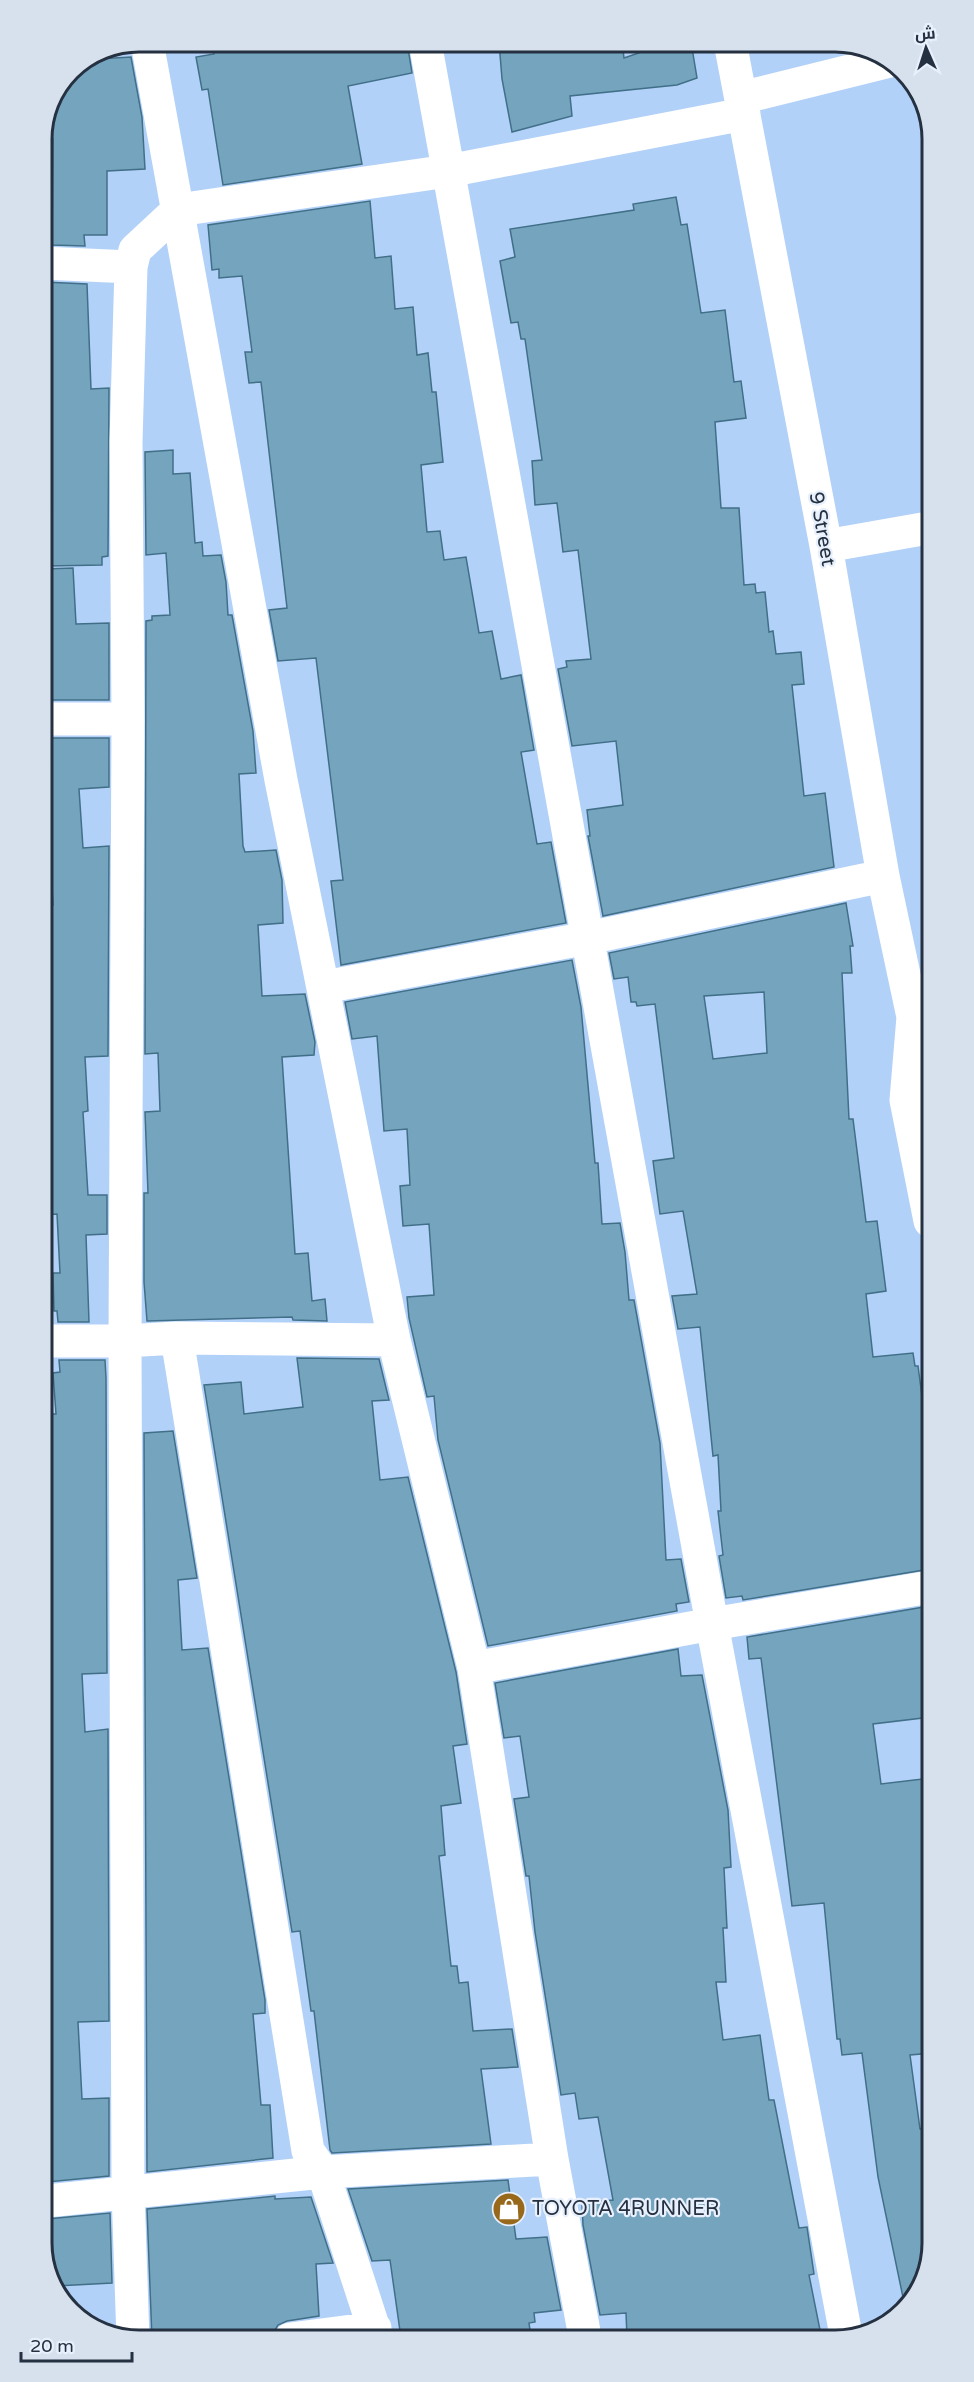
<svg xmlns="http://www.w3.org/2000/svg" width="974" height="2382" viewBox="0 0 974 2382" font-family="'Varela Round',Cairo,sans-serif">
  <rect width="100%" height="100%" fill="#b2d1f8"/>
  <!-- building -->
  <path fill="#75a4bf" stroke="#416f88" stroke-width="1.5" fill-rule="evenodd" d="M211 42H407L412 73 348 86 362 164 223 185 208 89 202 90 196 57 214 54Z
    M499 42H622L624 58 671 42H691L697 78 677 85 570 96 572 116 512 132 502 79Z
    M131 57 142 117 145 169 107 171V235H84L85 246 52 245 53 139 42 140V133L71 70 97 59Z
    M676 197 681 225 687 224 701 313 725 310 734 382 741 381 746 418 715 422 721 508H739L744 585 755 584 756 593 765 592 769 632 773 631 776 654 801 652 804 684 792 685 804 796 825 793 834 867 603 916 588 836H590L587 810 623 805 616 741 572 746 558 669 567 667 566 661 591 659 578 550 563 552 557 503 535 505 532 461 542 460 525 339H521L518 322 511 323 500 261 515 257 510 229 634 210 633 204Z
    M370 201 375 258 391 256 395 309 413 307 417 355 428 353 432 392H436L443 462 421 465 427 532 440 531 444 560 466 557 479 633 492 631 501 679 521 675 534 750 521 752 537 844 551 842 566 923 341 965 331 881 343 880 316 658 278 661 269 610 287 608 261 382 249 383 245 352H252L242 276 219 278V269L212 270 208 225Z
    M43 282 87 284 91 389 109 388 108 556 102 557V565L47 566 46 514H51L44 393H43Z
    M173 450V474L190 473 195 543 202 542 203 556 221 555 226 582 228 615H232L253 731 256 773 239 774 243 846 245 852 276 850 282 880 283 923 258 925 262 996 305 994 315 1042 314 1055 282 1057 295 1254 308 1253 312 1301 325 1299 327 1321 293 1320 292 1317 147 1321 144 1282V1193H148L145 1112 160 1111 158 1053 145 1054 146 621 152 620V616L170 615 166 553 146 555 145 452Z
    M73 568 76 624 109 623V700H43V569Z
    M44 738H109V787L79 789 83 848 109 846 108 1056 85 1057 88 1111 83 1112 88 1195H107V1234L86 1235 89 1322H58L57 1311H54L53 1273H60L57 1214 45 1215 44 912H50V905H53L48 812H44Z
    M846 903 853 946H850L852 973H842L849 1119H853L866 1222 877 1221 886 1291 866 1294 873 1357 913 1353 915 1366H918L930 1457V1569L743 1600 742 1596 726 1598 719 1556 723 1555 718 1511H721L718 1455 713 1456 700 1327 678 1329 672 1296 697 1294 683 1211 660 1214 653 1161 674 1158 655 1004 637 1006 636 1002H631L628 977 614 979 609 953ZM764 992 767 1053 713 1059 704 996Z
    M572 960 581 1007 595 1163H598L602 1224 620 1223 625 1252 629 1300H634L660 1443 666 1560 681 1559 689 1602 676 1604 677 1611 488 1646 438 1440 434 1396 427 1397 409 1318 407 1297 434 1295 429 1224 403 1226 400 1186 410 1185 407 1129 384 1131 377 1036 352 1039 345 1002Z
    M297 1358 379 1359 389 1400 372 1401 380 1480 408 1477 456 1672 467 1744 453 1746 461 1803 441 1806 445 1855 439 1856 451 1966H457L459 1983 468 1982 473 2031 512 2029 518 2067 481 2069 491 2144 332 2153 330 2150 314 2011H311L300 1931 292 1932 204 1385 241 1382 244 1414 303 1407Z
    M59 1360H105L106 1378 107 1673 82 1674 85 1732 108 1729 109 2021 78 2022 82 2099 109 2098V2176L47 2182 46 1962H50L46 1914V1656H49L45 1579V1414H56L53 1373 60 1372Z
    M173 1431 197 1578 178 1580 182 1650 208 1648 265 2000V2013L253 2014 261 2105H270L273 2158 147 2172 144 1433Z
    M930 1606 931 1717 873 1724 881 1784 931 1778 932 2053 910 2055 920 2129 927 2128 932 2158V2243L912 2302 905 2307 878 2177 862 2053 842 2055 840 2039H837L824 1903 792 1906 761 1658 749 1659 747 1637Z
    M678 1649 681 1676 702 1675 728 1810 731 1867 724 1868 727 1928H723L726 1982H716L723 2040 760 2035 769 2100H774L799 2228 807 2227 814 2274 809 2275 821 2335 627 2337 626 2313 600 2315 583 2225 582 2203 613 2200 598 2117 579 2119 575 2093 561 2095 535 1932 529 1876H526L514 1799 529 1797 520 1736 504 1738 495 1683Z
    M508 2180 516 2239 547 2237 561 2310 534 2313 535 2322 529 2323 531 2337 401 2338 390 2260 372 2261 348 2189Z
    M275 2196V2199L311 2197 333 2263 316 2264 319 2316 287 2321 278 2325 272 2335 209 2339 152 2340 147 2209Z
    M110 2213 112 2283 56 2286 47 2274V2219Z"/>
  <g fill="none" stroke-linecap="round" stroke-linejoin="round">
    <!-- minor -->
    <path stroke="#fff" stroke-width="33" d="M147 42 281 780 394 1340 474 1668 552 2159 585 2337
      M425 42 712 1624 846 2335
      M730 42 826 546 883 876 913 1017 929 1047
      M741 98 890 61
      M42 263 131 267
      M826 546 928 528
      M44 719H128
      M324 987 588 938 883 876
      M913 1017 906 1100 930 1221
      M177 1338 308 2151 323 2172 377 2338
      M45 1341H125L177 1338 394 1340
      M474 1668 712 1624 930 1587
      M47 2201 323 2172 552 2159
      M290 2339 375 2328
      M133 2340 128 2191 125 1341 128 719 126 442 131 267 135 250 178 210 448 171 744 114"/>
  </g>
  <!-- icons -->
  <defs>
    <g id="shop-disc" transform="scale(1.725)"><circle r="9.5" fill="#99691b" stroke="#e7f0fc"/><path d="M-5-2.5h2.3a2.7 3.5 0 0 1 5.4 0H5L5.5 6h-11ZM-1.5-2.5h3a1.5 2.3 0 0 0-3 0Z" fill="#fff"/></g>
  </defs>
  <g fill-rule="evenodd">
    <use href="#shop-disc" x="509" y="2209"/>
  </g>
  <g text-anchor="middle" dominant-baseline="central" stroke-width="4.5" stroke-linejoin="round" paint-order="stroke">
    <!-- street labels -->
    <g font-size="20" fill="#253140" stroke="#e7f0fc">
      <text transform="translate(822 529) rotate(80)">9 Street</text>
    </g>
    <!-- poi labels -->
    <g font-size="20" fill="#253140" stroke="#e7f0fc" text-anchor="start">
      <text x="532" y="2209">TOYOTA 4RUNNER</text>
    </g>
  </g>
  <!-- crop -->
  <path d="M0 0H974V2382H0ZM139 52H835A87 87 0 0 1 922 139V2243A87 87 0 0 1 835 2330H139A87 87 0 0 1 52 2243V139A87 87 0 0 1 139 52Z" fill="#d7e1ed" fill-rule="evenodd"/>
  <path fill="none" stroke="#253140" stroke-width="3" d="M139 52H835A87 87 0 0 1 922 139V2243A87 87 0 0 1 835 2330H139A87 87 0 0 1 52 2243V139A87 87 0 0 1 139 52Z"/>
  <!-- north arrow -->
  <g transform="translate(926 48) rotate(357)" stroke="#e7f0fc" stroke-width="4.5" paint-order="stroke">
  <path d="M0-4.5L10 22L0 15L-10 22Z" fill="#253140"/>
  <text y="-9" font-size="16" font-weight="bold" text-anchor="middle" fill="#253140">ش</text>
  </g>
  <!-- scale -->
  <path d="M21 2352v9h111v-9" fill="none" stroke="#253140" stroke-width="3"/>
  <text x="30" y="2352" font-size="18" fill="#253140" stroke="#e7f0fc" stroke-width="4.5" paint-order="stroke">20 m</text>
</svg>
